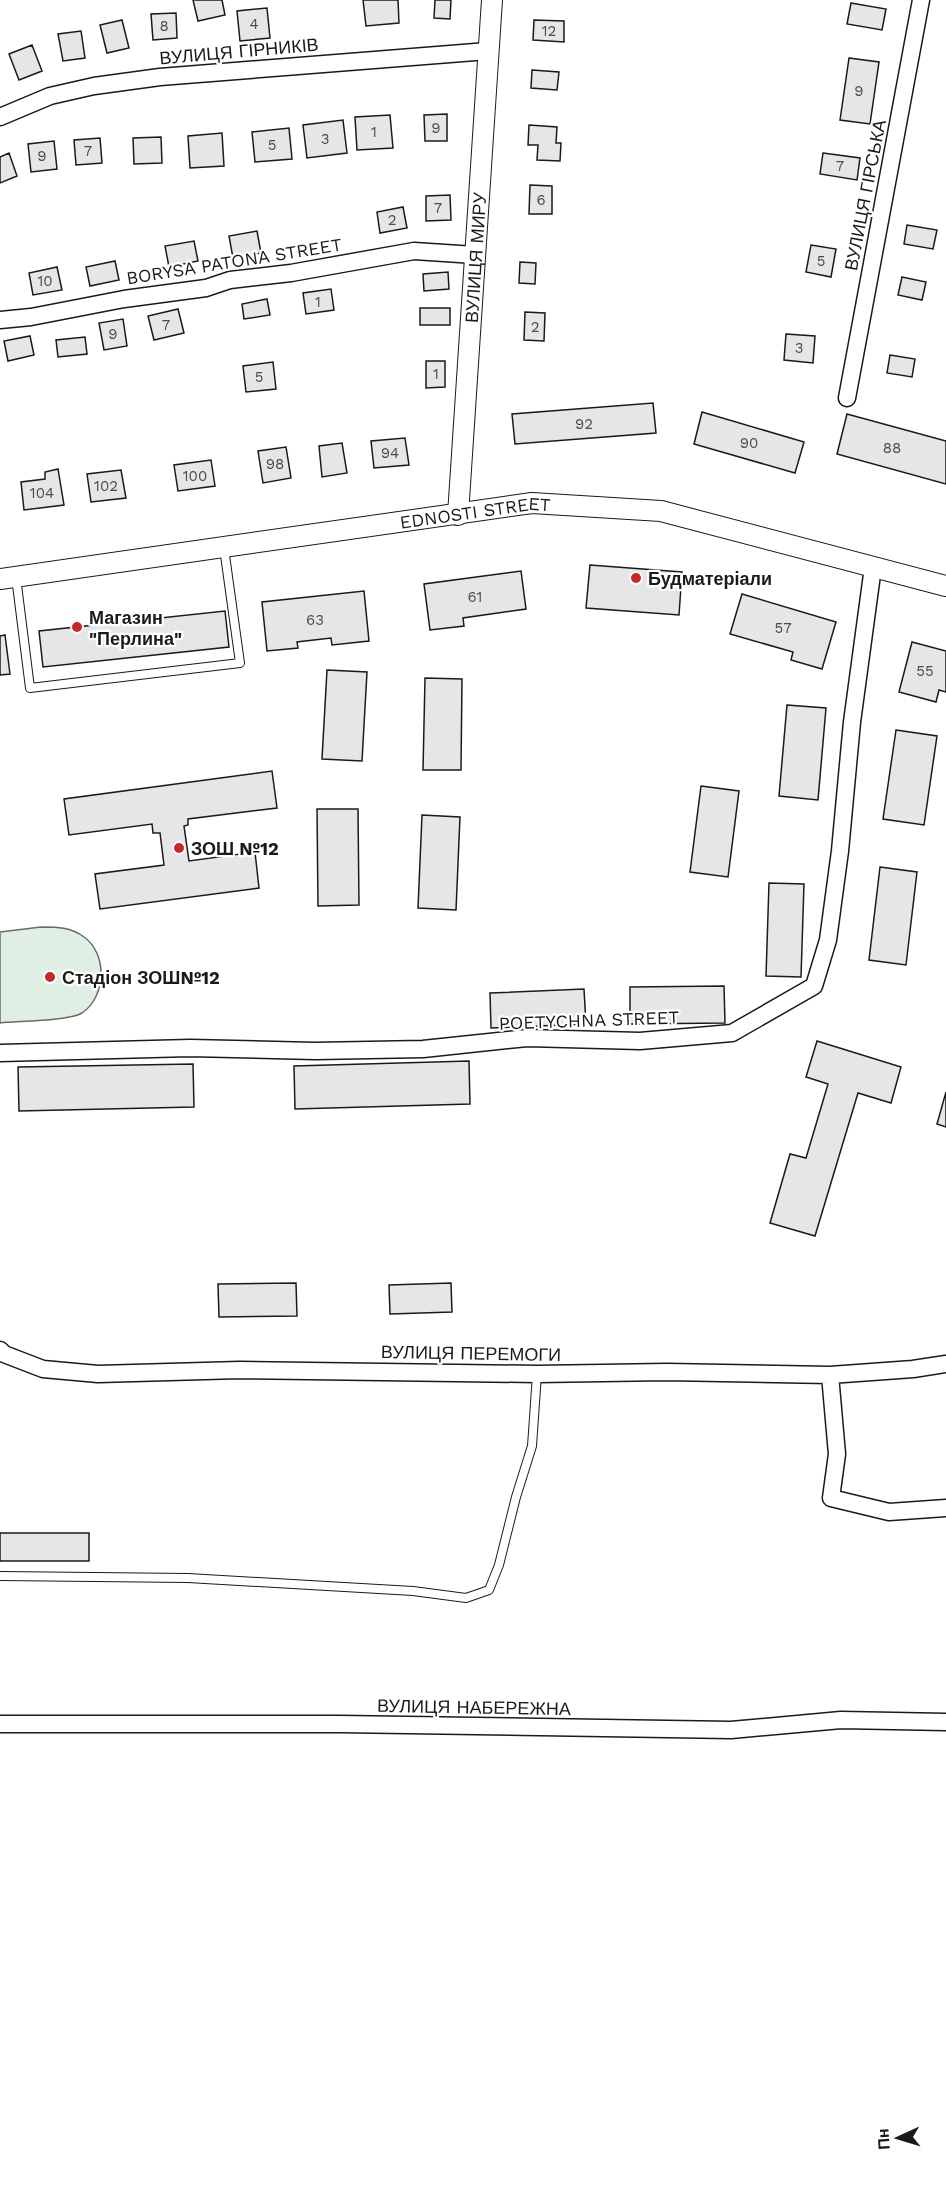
<svg xmlns="http://www.w3.org/2000/svg" width="946" height="2186" viewBox="0 0 946 2186" font-family="'Work Sans',sans-serif">
  <rect width="100%" height="100%" fill="#fff"/>
  <!-- green -->
  <path fill="#e0efe3" stroke="#6a6a6a" stroke-width="1.5" d="M41 927C57 927 71 927 84 937 108 954 106 997 82 1013 69 1021 18 1021 0 1023V932Z"/>
  <!-- building -->
  <path fill="#e6e6e6" stroke="#1a1a1a" stroke-width="1.5" d="M193 0H222L225 15 198 21Z
    M363 0H398L399 23 366 26Z
    M435 0H451L450 19 434 18Z
    M851 3 886 9 882 30 847 24Z
    M267 8 270 38 240 41 237 11Z
    M176 13 177 38 153 40 151 14Z
    M122 20 129 48 107 53 100 25Z
    M534 20 564 21V42L533 40Z
    M81 31 85 58 63 61 58 34Z
    M32 45 42 71 19 80 9 54Z
    M849 58 879 62 870 124 840 120Z
    M532 70 559 72 557 90 531 88Z
    M447 114V141H425L424 115Z
    M390 115 393 148 357 150 355 117Z
    M343 120 347 153 307 158 303 125Z
    M529 125 557 127 556 143H561L560 161 537 160 538 145H528Z
    M289 128 292 159 255 162 252 132Z
    M222 133 224 166 190 168 188 136Z
    M161 137 162 163 134 164 133 138Z
    M100 138 102 163 76 165 74 140Z
    M54 141 57 169 31 172 28 144Z
    M9 153 17 176 0 183V157Z
    M823 153 860 158 857 180 820 174Z
    M530 185 552 186V214H529Z
    M450 195 451 220 426 221V196Z
    M403 207 407 228 380 233 377 212Z
    M907 225 937 230 933 249 904 244Z
    M257 231 261 253 233 258 229 236Z
    M194 241 198 261 169 267 165 246Z
    M811 245 836 249 831 277 806 272Z
    M115 261 119 280 90 286 86 267Z
    M520 262 536 263 535 284 519 283Z
    M57 267 62 290 33 295 29 273Z
    M448 272 449 289 424 291 423 274Z
    M902 277 926 282 922 300 898 295Z
    M331 289 334 310 306 314 303 293Z
    M267 299 270 315 244 319 242 304Z
    M420 308H450V325H420Z
    M178 309 184 333 154 340 148 316Z
    M525 312 545 313 544 341 524 340Z
    M123 319 127 346 104 350 99 323Z
    M786 334 815 336 813 363 784 360Z
    M30 336 34 355 8 361 4 341Z
    M85 337 87 354 58 357 56 340Z
    M890 355 915 359 912 377 887 373Z
    M426 361H445V387L426 388Z
    M273 362 276 389 246 392 243 366Z
    M653 403 656 433 515 444 512 414Z
    M702 412 804 442 795 473 694 444Z
    M847 414 946 441V484L837 454Z
    M405 438 409 465 374 468 371 441Z
    M342 443 347 473 322 477 319 446Z
    M286 447 291 478 263 483 258 451Z
    M211 460 215 486 178 491 174 465Z
    M58 469 64 505 24 510 21 482 45 479V472Z
    M121 470 126 498 91 502 87 474Z
    M590 565 682 572 679 615 586 608Z
    M521 571 526 609 463 618 464 626 430 630 424 584Z
    M364 591 369 641 332 645 331 638 297 642 298 648 267 651 262 602Z
    M742 594 836 622 822 669 791 660 793 652 730 634Z
    M225 611 229 647 43 667 39 631Z
    M5 635 10 674 0 675V636Z
    M912 642 946 651V692L939 690 936 702 899 692Z
    M327 670 367 672 362 761 322 759Z
    M425 678 462 679 461 770H423Z
    M787 705 826 708 818 800 779 796Z
    M896 730 937 736 924 825 883 819Z
    M272 771 277 808 188 819V825L184 826 189 861 255 852 259 888 100 909 95 874 164 865 160 833H153L152 824 69 835 64 799Z
    M701 786 739 791 728 877 690 872Z
    M317 809H358L359 905 318 906Z
    M422 815 460 817 456 910 418 908Z
    M880 867 917 872 906 965 869 960Z
    M769 883 804 884 801 977 766 976Z
    M724 986 725 1023 630 1024V987Z
    M584 989 586 1024 491 1028 490 993Z
    M817 1041 901 1067 891 1103 858 1093 815 1236 770 1223 790 1154 806 1158 828 1084 806 1077Z
    M469 1061 470 1104 295 1109 294 1066Z
    M193 1064 194 1107 19 1111 18 1067Z
    M946 1092V1127L937 1124Z
    M296 1283 297 1316 219 1317 218 1284Z
    M451 1283 452 1312 390 1314 389 1285Z
    M0 1533H89V1561H0Z"/>
  <g fill="none" stroke-linecap="round" stroke-linejoin="round">
    <!-- service casing -->
    <g stroke="#1a1a1a" stroke-width="10">
      <path id="service" d="M16 577 30 688 240 663 224 548
        M0 1576 188 1578 413 1591 466 1598 489 1590 499 1565 516 1497 532 1446 537 1374"/>
    </g>
    <!-- minor casing -->
    <g stroke="#1a1a1a" stroke-width="19">
      <path id="minor" d="M0 117 50 96 94 86 160 77 488 51
        M0 320 31 317 124 299 206 288 230 280 291 273 414 251 475 255
        M847 398 921 0
        M0 1053 190 1048 315 1051 423 1049 527 1038 640 1041 732 1033 814 986 828 940 840 851 852 722 873 567
        M0 1350 4 1354 43 1369 98 1374 240 1370 537 1374 667 1372 830 1375 913 1369 946 1364
        M830 1375 837 1454 831 1498 889 1512 946 1508
        M0 1724H339L731 1730 841 1720 946 1722"/>
    </g>
    <!-- tertiary casing -->
    <g stroke="#1a1a1a" stroke-width="22">
      <g id="tertiary">
        <path id="s1" d="M458 515 492 0"/>
        <path id="s2" d="M0 579 532 503 661 511 946 586"/>
      </g>
    </g>
    <!-- service -->
    <use href="#service" stroke="#fff" stroke-width="8"/>
    <!-- minor -->
    <use href="#minor" stroke="#fff" stroke-width="16"/>
    <!-- tertiary -->
    <use href="#tertiary" stroke="#fff" stroke-width="20"/>
  </g>
  <!-- markers -->
  <g fill="#c62828" stroke="#fff" stroke-width="2">
    <circle cx="636" cy="578" r="6"/>
    <circle cx="77" cy="627" r="6"/>
    <circle cx="179" cy="848" r="6"/>
    <circle cx="50" cy="977" r="6"/>
  </g>
  <g text-anchor="middle" dominant-baseline="central" stroke-width="4.5" stroke-linejoin="round" paint-order="stroke">
    <!-- number labels -->
    <g font-size="15" fill="#4d4d4d">
      <text x="254" y="24">4</text>
      <text x="164" y="26">8</text>
      <text x="549" y="31">12</text>
      <text x="859" y="91">9</text>
      <text x="436" y="128">9</text>
      <text x="374" y="132">1</text>
      <text x="325" y="139">3</text>
      <text x="272" y="145">5</text>
      <text x="88" y="151">7</text>
      <text x="42" y="156">9</text>
      <text x="840" y="166">7</text>
      <text x="541" y="200">6</text>
      <text x="438" y="208">7</text>
      <text x="392" y="220">2</text>
      <text x="821" y="261">5</text>
      <text x="45" y="281">10</text>
      <text x="318" y="302">1</text>
      <text x="166" y="325">7</text>
      <text x="535" y="327">2</text>
      <text x="113" y="334">9</text>
      <text x="799" y="348">3</text>
      <text x="436" y="374">1</text>
      <text x="259" y="377">5</text>
      <text x="584" y="424">92</text>
      <text x="749" y="443">90</text>
      <text x="892" y="448">88</text>
      <text x="390" y="453">94</text>
      <text x="275" y="464">98</text>
      <text x="195" y="476">100</text>
      <text x="106" y="486">102</text>
      <text x="42" y="493">104</text>
      <text x="475" y="597">61</text>
      <text x="315" y="620">63</text>
      <text x="783" y="628">57</text>
      <text x="925" y="671">55</text>
    </g>
    <!-- street labels -->
    <g font-size="18" fill="#1a1a1a" stroke="#fff">
      <text transform="translate(239 51) rotate(-5)">ВУЛИЦЯ ГІРНИКІВ</text>
      <text transform="translate(865 195) rotate(-79)">ВУЛИЦЯ ГІРСЬКА</text>
      <text stroke="none"><textPath href="#s1" startOffset="258">ВУЛИЦЯ МИРУ</textPath></text>
      <text transform="translate(234 261) rotate(-9)">BORYSA PATONA STREET</text>
      <text stroke="none"><textPath href="#s2" startOffset="480">EDNOSTI STREET</textPath></text>
      <text transform="translate(589 1020) rotate(-2)">POETYCHNA STREET</text>
      <text transform="translate(471 1353) rotate(1)">ВУЛИЦЯ ПЕРЕМОГИ</text>
      <text transform="translate(474 1707) rotate(1)">ВУЛИЦЯ НАБЕРЕЖНА</text>
    </g>
    <!-- poi labels -->
    <g font-size="18" font-weight="bold" fill="#1a1a1a" stroke="#fff" text-anchor="start">
      <text x="648" y="578">Будматеріали</text>
      <text x="89" y="617">Магазин<tspan x="89" dy="21">"Перлина"</tspan></text>
      <text x="191" y="848">ЗОШ №12</text>
      <text x="62" y="977">Стадіон ЗОШ№12</text>
    </g>
  </g>
  <!-- north arrow -->
  <g transform="translate(898 2138) rotate(266)" stroke="#ffffff" stroke-width="4.5" paint-order="stroke">
  <path d="M0-4.5L10 22L0 15L-10 22Z" fill="#1a1a1a"/>
  <text y="-9" font-size="16" font-weight="bold" text-anchor="middle" fill="#1a1a1a">Пн</text>
  </g>
</svg>
